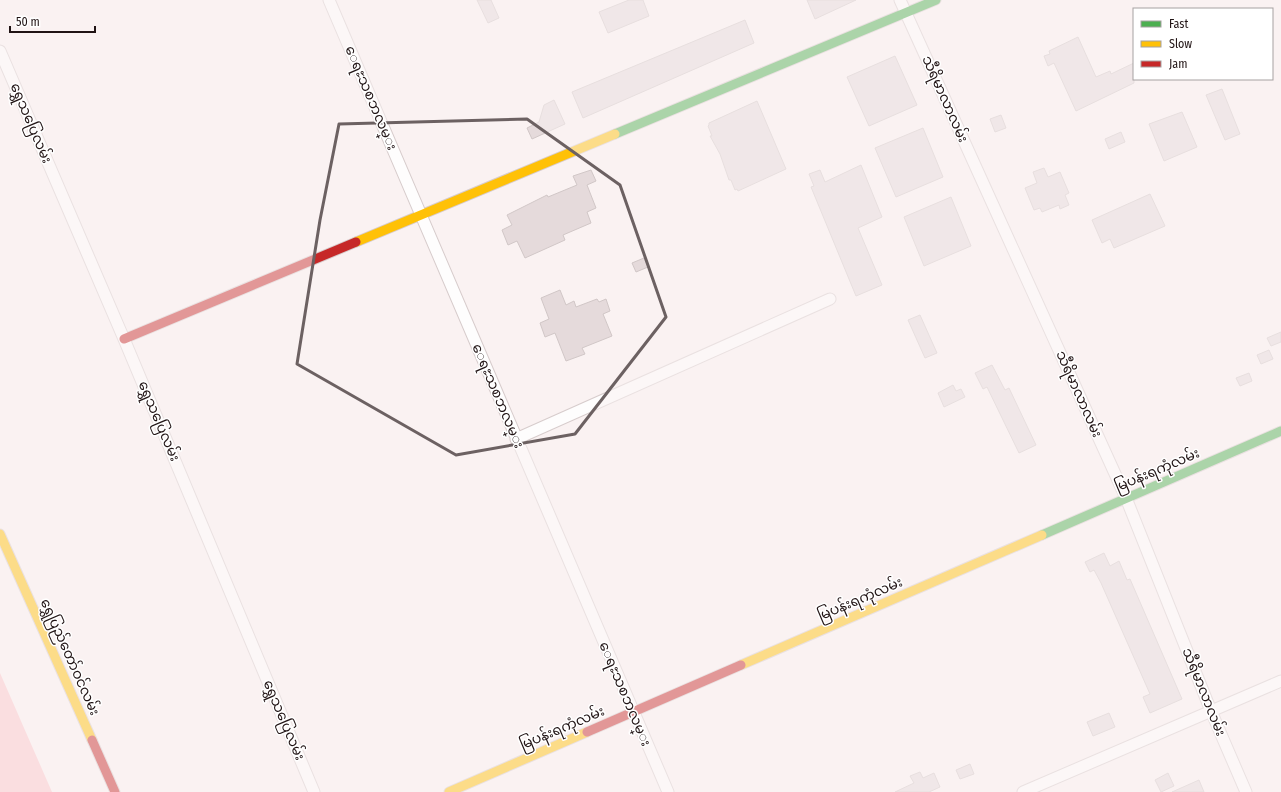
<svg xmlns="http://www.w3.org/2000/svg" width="1281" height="792" viewBox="0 0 1281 792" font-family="'Fira Sans Condensed','Noto Sans Myanmar',sans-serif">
  <rect width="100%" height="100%" fill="#faf2f2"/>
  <!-- green -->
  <path fill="#fbc6ca" d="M0 673 52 792H0Z"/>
  <!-- building -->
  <path fill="#e5dadb" stroke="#d1c7c7" d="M477 0H491L499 18 488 23Z
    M629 0H643L649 16 608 33 599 12Z
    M807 0H856L815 19Z
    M745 20 754 43 583 118 572 92Z
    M1078 37 1096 77 1110 71 1111 74 1134 63V83L1076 111 1054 63 1048 66 1044 56 1050 54 1049 51Z
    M895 56 917 105 869 126 847 77Z
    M1222 89 1240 134 1225 140 1206 95Z
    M554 100 565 124 532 139 527 128 539 122 544 105Z
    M757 101 786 169 738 191 737 189 735 190 731 180H729L720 154 710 136H712L708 126 709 125V123Z
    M1182 112 1197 147 1164 161 1149 124Z
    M1001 115 1006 128 995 132 990 119Z
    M923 128 943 177 896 197 875 148Z
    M1121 132 1125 142 1109 149 1105 139Z
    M861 165 882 217 858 228 882 285 856 296 811 187 814 186 809 174 820 170 825 182Z
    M1044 168 1048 177 1060 172 1069 193 1065 195 1069 205 1060 209 1059 205 1042 212 1040 208 1034 210 1025 188 1037 183 1033 172Z
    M591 170 596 181 587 185 596 208 587 212 591 223 563 235 565 240 525 258 517 241 508 245 502 230 512 225 507 215 547 195 548 197 577 185 573 176Z
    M1150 194 1165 226 1114 248 1110 239 1102 243 1092 220Z
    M951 197 971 246 924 266 904 217Z
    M644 258 648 267 636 272 632 263Z
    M560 290 566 305 574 301 576 307 597 299 599 302 606 299 610 311 603 314 612 336 582 348 585 354 566 361 555 333 545 337 540 323 549 319 541 298Z
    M920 315 937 353 925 358 908 320Z
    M1281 332V342L1271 346 1267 338Z
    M1269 350 1273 359 1261 364 1257 355Z
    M992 365 1005 390 1009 388 1036 445 1019 453 987 387 983 389 975 373Z
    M1249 373 1252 381 1240 386 1236 378Z
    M953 385 956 391 961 389 965 397 944 407 938 393Z
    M1104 553 1110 566 1119 561 1127 580 1130 579 1182 699 1150 713 1143 697 1150 694 1101 583 1094 570 1090 572 1085 562Z
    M1109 713 1115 727 1093 736 1087 722Z
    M970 764 974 774 960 779 956 770Z
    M920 772 923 778 934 773 940 787 929 792H895L914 783 910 776Z
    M1168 773 1174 786 1161 792 1155 780Z
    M1199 780 1204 792H1172Z"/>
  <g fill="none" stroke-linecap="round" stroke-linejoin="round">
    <!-- street casing -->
    <g stroke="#d7cccc" stroke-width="13">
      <path id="street" d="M329 0 668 792
        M900 0 1126 498 1211 711 1246 792
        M0 51 124 339 314 792
        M516 439 830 299
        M1023 792 1281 681"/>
    </g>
    <!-- fast casing -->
    <g stroke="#d7cccc" stroke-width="11">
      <path id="fast" d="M615 134 936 0
        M1042 535 1281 431"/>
    </g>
    <!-- slow casing -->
    <g stroke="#d7cccc" stroke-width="11">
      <path id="slow" d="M356 242 615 134
        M0 534 92 740
        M741 665 1042 535
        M449 792 587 732"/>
    </g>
    <!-- jam casing -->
    <g stroke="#d7cccc" stroke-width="11">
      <path id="jam" d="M124 339 356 242
        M587 732 741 665
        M92 740 115 792"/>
    </g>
    <!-- street -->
    <use href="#street" stroke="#fefdfd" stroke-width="11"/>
    <!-- fast -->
    <use href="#fast" stroke="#4caf50" stroke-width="9"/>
    <!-- slow -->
    <use href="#slow" stroke="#ffc107" stroke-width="9"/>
    <!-- jam -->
    <use href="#jam" stroke="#c62828" stroke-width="9"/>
  </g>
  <!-- marked area -->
  <path d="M0 0H1281V792H0ZM527 119 620 185 666 317 575 434 456 455 297 364 320 220 339 124Z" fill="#faf2f2" fill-opacity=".55" fill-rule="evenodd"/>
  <path fill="none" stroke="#6c6162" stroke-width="3" stroke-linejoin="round" d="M527 119 620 185 666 317 575 434 456 455 297 364 320 220 339 124Z"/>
  <g text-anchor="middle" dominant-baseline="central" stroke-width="3" stroke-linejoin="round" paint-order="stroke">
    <!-- street labels -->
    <g font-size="14" fill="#201314" stroke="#fff">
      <text transform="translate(371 98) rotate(67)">ေရႊသစၥာလမ္း</text>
      <text transform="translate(945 99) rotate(66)">သီရိမာလာလမ်း</text>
      <text transform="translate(31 123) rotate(67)">ရွှေသပြေလမ်း</text>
      <text transform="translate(1079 394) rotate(66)">သီရိမာလာလမ်း</text>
      <text transform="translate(498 396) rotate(67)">ေရႊသစၥာလမ္း</text>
      <text transform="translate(159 421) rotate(67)">ရွှေသပြေလမ်း</text>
      <text transform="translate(1157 470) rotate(-23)">မြပန်းရကုံလမ်း</text>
      <text transform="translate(860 599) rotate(-23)">မြပန်းရကုံလမ်း</text>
      <text transform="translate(70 657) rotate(66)">ရွှေပြည်တော်ဝင်လမ်း</text>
      <text transform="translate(1204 692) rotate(68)">သီရိမာလာလမ်း</text>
      <text transform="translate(625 694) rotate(67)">ေရႊသစၥာလမ္း</text>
      <text transform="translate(284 720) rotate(67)">ရွှေသပြေလမ်း</text>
      <text transform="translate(562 728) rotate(-23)">မြပန်းရကုံလမ်း</text>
    </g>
  </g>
  <!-- legend -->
  <rect x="1133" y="8" width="140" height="72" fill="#ffffff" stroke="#a6a1a1"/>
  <rect x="1141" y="21" width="20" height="6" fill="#4caf50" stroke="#a6a1a1"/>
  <text x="1169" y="28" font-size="12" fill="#201314">Fast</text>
  <rect x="1141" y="41" width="20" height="6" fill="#ffc107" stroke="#a6a1a1"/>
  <text x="1169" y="48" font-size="12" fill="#201314">Slow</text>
  <rect x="1141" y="61" width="20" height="6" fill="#c62828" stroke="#a6a1a1"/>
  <text x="1169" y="68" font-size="12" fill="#201314">Jam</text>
  <!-- scale -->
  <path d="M10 26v6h85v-6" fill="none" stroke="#201314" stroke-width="2"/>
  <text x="16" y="26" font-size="12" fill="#201314" stroke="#ffffff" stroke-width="3" paint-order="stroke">50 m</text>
</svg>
